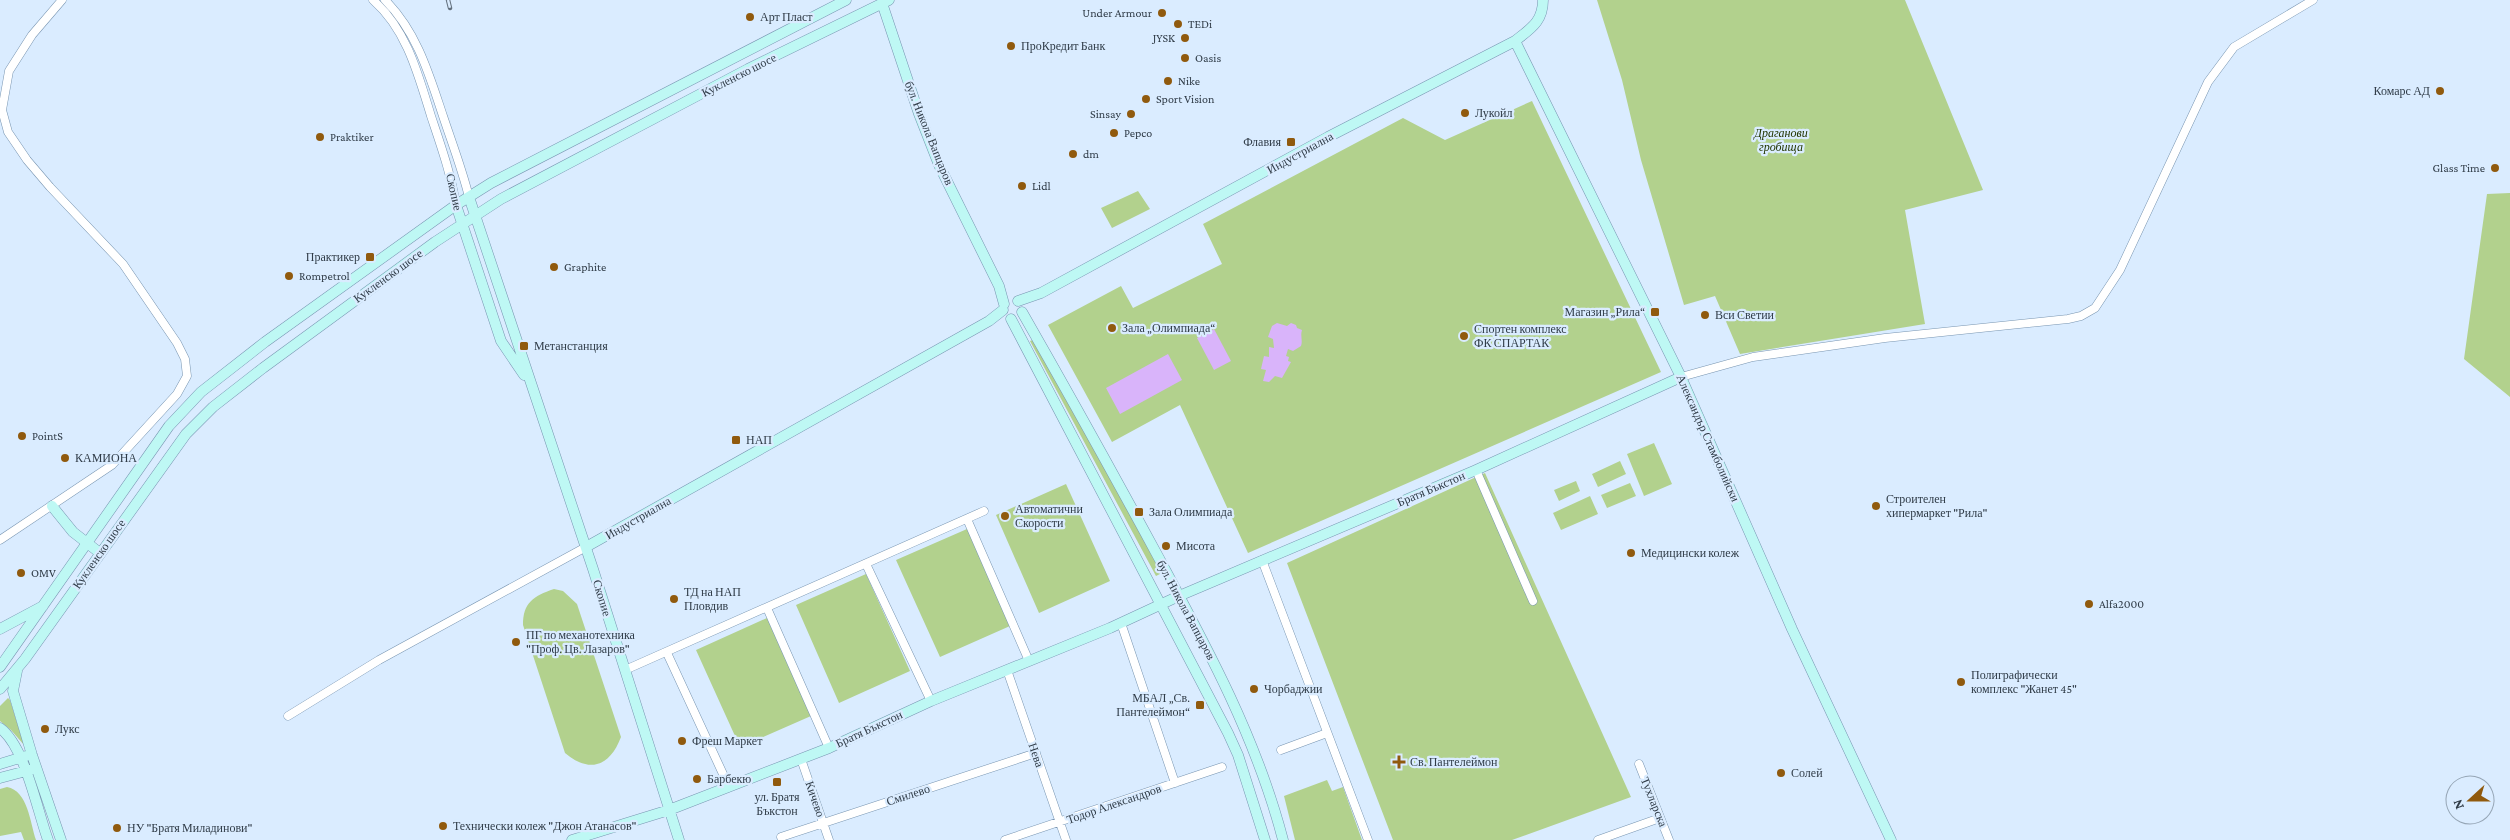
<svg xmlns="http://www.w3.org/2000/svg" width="2510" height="840" viewBox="0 0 2510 840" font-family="'Crimson Pro',serif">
  <rect width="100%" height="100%" fill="#daecff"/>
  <!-- green -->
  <path fill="#b2d18d" d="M1597 0H1905L1983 190 1905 210 1925 324 1740 354 1715 296 1684 305 1641 160 1622 80Z
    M1532 101 1661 372 1248 553 1180 405 1112 442 1048 325 1121 286 1133 308 1222 264 1203 224 1403 118 1445 140Z
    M1138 191 1150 209 1112 228 1101 208Z
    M2510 193V397L2464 359 2487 194Z
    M1035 339 1162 573 1156 576 1030 341Z
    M1654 443 1672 484 1644 496 1627 454Z
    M1620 461 1626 474 1598 487 1592 474Z
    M1485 473 1631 797 1512 840H1393L1287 563Z
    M1576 481 1580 491 1559 501 1554 490Z
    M1630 483 1636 496 1607 508 1601 495Z
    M1066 484 1110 581 1039 613 996 515Z
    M1590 496 1598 514 1561 530 1553 513Z
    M967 529 1010 626 940 657 896 560Z
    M866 574 910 671 839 703 796 605Z
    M554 589 563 591 577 604 621 737C610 766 590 774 565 753L523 625C523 603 533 596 554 589Z
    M767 618 811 716 740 747 696 650Z
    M8 698 10 700 24 745 11 730 0 721V706Z
    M1327 780 1332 791 1343 787 1362 840H1295L1284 796Z
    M7 787C28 791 30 822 36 840H24L21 832 0 836V789Z"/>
  <!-- water -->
  <path fill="#d9b4fa" d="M1277 323 1287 326 1291 323 1296 325 1297 328 1302 330C1300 336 1303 340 1301 346L1293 351 1288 349 1286 356 1289 357 1288 361 1291 362 1282 378 1275 376 1269 382 1263 381 1266 370 1261 369 1264 356 1269 357V347L1274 348 1273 339 1268 337 1272 326Z
    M1214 329 1231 361 1214 370 1197 338Z
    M1168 354 1182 380 1120 414 1106 388Z"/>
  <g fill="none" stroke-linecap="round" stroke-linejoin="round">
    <!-- street casing -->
    <g stroke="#7895b1" stroke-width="9">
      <path id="street" d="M373 0C407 30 418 74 431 116 441 146 451 174 456 205
        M385 0C417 32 429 74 443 116 452 143 462 169 469 197
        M1681 377 1753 357 1885 338 2068 319 2081 316 2095 308 2120 270 2208 82 2234 47 2313 0
        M1476 470 1533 601
        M967 519 1029 661
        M0 540 112 465 177 394 187 376 185 359 177 343 123 264 50 187 27 160 8 132 2 110 9 71 32 35 62 0
        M1262 560 1368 840
        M866 564 931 701
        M767 608 829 748
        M1121 623 1175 783
        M667 653 729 787
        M625 670 984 511
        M1007 670 1066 840
        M288 716 379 660 586 547
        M1281 750 1327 733
        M801 759 829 840
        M1639 764 1669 840
        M781 837 1036 753
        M1005 840 1222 767
        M1598 840 1660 818"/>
    </g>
    <!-- secondary casing -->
    <g stroke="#7895b1" stroke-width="11">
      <path id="secondary" d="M882 3 919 114 939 165 999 286 1004 304
        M1515 41 1681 377 1792 629 1891 840
        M469 197 593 569 679 840
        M456 205 501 341 524 375
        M1018 301 1041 293 1328 137 1515 41C1530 29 1543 22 1543 0
        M1022 312C1069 394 1115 477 1160 560 1209 651 1257 740 1283 840
        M1011 319 1228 733 1238 755 1265 840
        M52 506 73 532 100 553
        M586 547 989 321 1003 310
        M0 629 43 606
        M0 667 169 426 201 392 265 342 456 205 491 183 846 0
        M17 671 13 691 32 755 61 840
        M0 689 25 659 186 434 213 407 263 368 435 242 501 199 748 69 889 0
        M0 728C25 746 37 810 48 840
        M0 764 26 756
        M0 778 30 770
        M572 840 669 810 829 748 931 701 1110 628 1179 596 1476 470 1681 377"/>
    </g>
    <!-- street -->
    <use href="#street" stroke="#fff" stroke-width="8"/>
    <!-- secondary -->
    <use href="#secondary" stroke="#bef8f4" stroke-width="10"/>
    <!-- rail casing -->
    <g stroke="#63707e" stroke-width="4.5">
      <path id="rail" d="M448 0 450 8"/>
    </g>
    <!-- rail -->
    <use href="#rail" stroke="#daecff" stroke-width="2.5" stroke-dasharray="8" stroke-linecap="butt"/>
  </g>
  <!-- markers -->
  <g fill="#905a0e" stroke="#daecff" stroke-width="2">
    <circle cx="1162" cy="13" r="5"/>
    <circle cx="750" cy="17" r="5"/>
    <circle cx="1178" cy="24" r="5"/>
    <circle cx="1185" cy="38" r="5"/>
    <circle cx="1011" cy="46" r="5"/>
    <circle cx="1185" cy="58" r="5"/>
    <circle cx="1168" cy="81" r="5"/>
    <circle cx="2440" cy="91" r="5"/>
    <circle cx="1146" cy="99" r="5"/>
    <circle cx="1465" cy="113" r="5"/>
    <circle cx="1131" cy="114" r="5"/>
    <circle cx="1114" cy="133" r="5"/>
    <circle cx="320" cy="137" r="5"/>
    <rect x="1286" y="137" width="10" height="10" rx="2.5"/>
    <circle cx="1073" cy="154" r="5"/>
    <circle cx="2495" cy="168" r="5"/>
    <circle cx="1022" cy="186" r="5"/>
    <rect x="365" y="252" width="10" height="10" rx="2.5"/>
    <circle cx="554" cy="267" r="5"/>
    <circle cx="289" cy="276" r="5"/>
    <rect x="1650" y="307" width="10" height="10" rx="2.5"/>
    <circle cx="1705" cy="315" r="5"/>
    <circle cx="1112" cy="328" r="5"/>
    <circle cx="1464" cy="336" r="5"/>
    <rect x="519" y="341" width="10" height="10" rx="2.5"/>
    <circle cx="22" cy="436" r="5"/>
    <rect x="731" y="435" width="10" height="10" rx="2.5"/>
    <circle cx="65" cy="458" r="5"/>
    <circle cx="1876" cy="506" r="5"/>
    <rect x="1134" y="507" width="10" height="10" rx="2.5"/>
    <circle cx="1005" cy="516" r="5"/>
    <circle cx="1166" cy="546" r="5"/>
    <circle cx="1631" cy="553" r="5"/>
    <circle cx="21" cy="573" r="5"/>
    <circle cx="674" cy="599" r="5"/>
    <circle cx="2089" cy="604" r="5"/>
    <circle cx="516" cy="642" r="5"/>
    <circle cx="1961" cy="682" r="5"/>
    <circle cx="1254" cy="689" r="5"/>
    <rect x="1195" y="700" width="10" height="10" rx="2.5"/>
    <circle cx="45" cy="729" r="5"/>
    <circle cx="682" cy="741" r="5"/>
    <path d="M1396.5 754.5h5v5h5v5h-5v5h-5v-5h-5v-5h5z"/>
    <circle cx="1781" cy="773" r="5"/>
    <circle cx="697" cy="779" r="5"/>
    <rect x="772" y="777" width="10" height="10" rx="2.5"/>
    <circle cx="443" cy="826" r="5"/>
    <circle cx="117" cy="828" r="5"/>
  </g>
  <g text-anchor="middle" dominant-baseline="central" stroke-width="4.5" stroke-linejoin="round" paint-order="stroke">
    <!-- poi labels -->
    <g font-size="12" fill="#303c48" stroke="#daecff" text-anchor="start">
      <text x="1152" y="13" text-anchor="end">Under Armour</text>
      <text x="760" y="17">Арт Пласт</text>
      <text x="1188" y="24">TEDi</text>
      <text x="1175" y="38" text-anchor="end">JYSK</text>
      <text x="1021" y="46">ПроКредит Банк</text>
      <text x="1195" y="58">Oasis</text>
      <text x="1178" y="81">Nike</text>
      <text x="2430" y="91" text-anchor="end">Комарс АД</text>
      <text x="1156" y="99">Sport Vision</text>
      <text x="1475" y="113">Лукойл</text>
      <text x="1121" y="114" text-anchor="end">Sinsay</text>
      <text x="1124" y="133">Pepco</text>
      <text x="330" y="137">Praktiker</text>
      <text x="1281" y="142" text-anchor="end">Флавия</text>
      <text x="1083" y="154">dm</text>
      <text x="2485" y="168" text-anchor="end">Glass Time</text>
      <text x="1032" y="186">Lidl</text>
      <text x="360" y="257" text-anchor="end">Практикер</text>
      <text x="564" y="267">Graphite</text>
      <text x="299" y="276">Rompetrol</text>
      <text x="1645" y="312" text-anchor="end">Магазин „Рила“</text>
      <text x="1715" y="315">Вси Светии</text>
      <text x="1122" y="328">Зала „Олимпиада“</text>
      <text x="1474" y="329">Спортен комплекс<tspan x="1474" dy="14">ФК СПАРТАК</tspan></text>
      <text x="534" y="346">Метанстанция</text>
      <text x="32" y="436">PointS</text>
      <text x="746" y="440">НАП</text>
      <text x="75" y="458">КАМИОНА</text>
      <text x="1886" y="499">Строителен<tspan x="1886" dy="14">хипермаркет "Рила"</tspan></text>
      <text x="1015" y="509">Автоматични<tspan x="1015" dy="14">Скорости</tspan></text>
      <text x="1149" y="512">Зала Олимпиада</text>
      <text x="1176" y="546">Мисота</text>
      <text x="1641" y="553">Медицински колеж</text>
      <text x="31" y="573">OMV</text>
      <text x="684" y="592">ТД на НАП<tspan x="684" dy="14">Пловдив</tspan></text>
      <text x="2099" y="604">Alfa2000</text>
      <text x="526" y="635">ПГ по механотехника<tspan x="526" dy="14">"Проф. Цв. Лазаров"</tspan></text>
      <text x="1971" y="675">Полиграфически<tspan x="1971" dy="14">комплекс "Жанет 45"</tspan></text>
      <text x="1264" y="689">Чорбаджии</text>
      <text x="1190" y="698" text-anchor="end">МБАЛ „Св.<tspan x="1190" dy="14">Пантелеймон“</tspan></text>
      <text x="55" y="729">Лукс</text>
      <text x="692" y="741">Фреш Маркет</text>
      <text x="1410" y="762">Св. Пантелеймон</text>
      <text x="1791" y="773">Солей</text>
      <text x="707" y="779">Барбекю</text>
      <text x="777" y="797" text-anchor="middle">ул. Братя<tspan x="777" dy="14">Бъкстон</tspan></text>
      <text x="453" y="826">Технически колеж "Джон Атанасов"</text>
      <text x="127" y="828">НУ "Братя Миладинови"</text>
    </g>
    <!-- street labels -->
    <g font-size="12" fill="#303c48" stroke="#daecff">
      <text transform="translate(739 75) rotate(-27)">Кукленско шосе</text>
      <text transform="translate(929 133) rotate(68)">бул. Никола Вапцаров</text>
      <text transform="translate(1300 153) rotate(-29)">Индустриална</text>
      <text transform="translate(454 192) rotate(77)">Скопие</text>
      <text transform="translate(388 276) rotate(-36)">Кукленско шосе</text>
      <text transform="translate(1708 438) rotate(66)">Александър Стамболийски</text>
      <text transform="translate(1431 489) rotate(-23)">Братя Бъкстон</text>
      <text transform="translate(638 518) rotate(-30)">Индустриална</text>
      <text transform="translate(99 554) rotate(-55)">Кукленско шосе</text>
      <text transform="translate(602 598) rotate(73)">Скопие</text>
      <text transform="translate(1186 610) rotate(62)">бул. Никола Вапцаров</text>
      <text transform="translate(869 729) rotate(-25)">Братя Бъкстон</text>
      <text transform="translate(1036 755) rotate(71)">Нева</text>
      <text transform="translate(908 795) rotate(-18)">Смилево</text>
      <text transform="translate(815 799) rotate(71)">Кичево</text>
      <text transform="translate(1654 802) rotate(68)">Тухларска</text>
      <text transform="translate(1114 804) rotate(-19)">Тодор Александров</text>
    </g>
    <!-- park labels -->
    <g font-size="12" font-style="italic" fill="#223600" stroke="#daecff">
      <text x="1781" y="133">Драганови<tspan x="1781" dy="14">гробища</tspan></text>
    </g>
  </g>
  <!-- north arrow -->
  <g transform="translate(2470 800) rotate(249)"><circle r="24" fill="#daecff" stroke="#96a6b6"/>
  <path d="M0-4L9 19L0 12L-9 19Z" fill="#905a0e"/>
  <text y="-8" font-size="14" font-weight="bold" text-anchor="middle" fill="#303c48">N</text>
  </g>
</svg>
